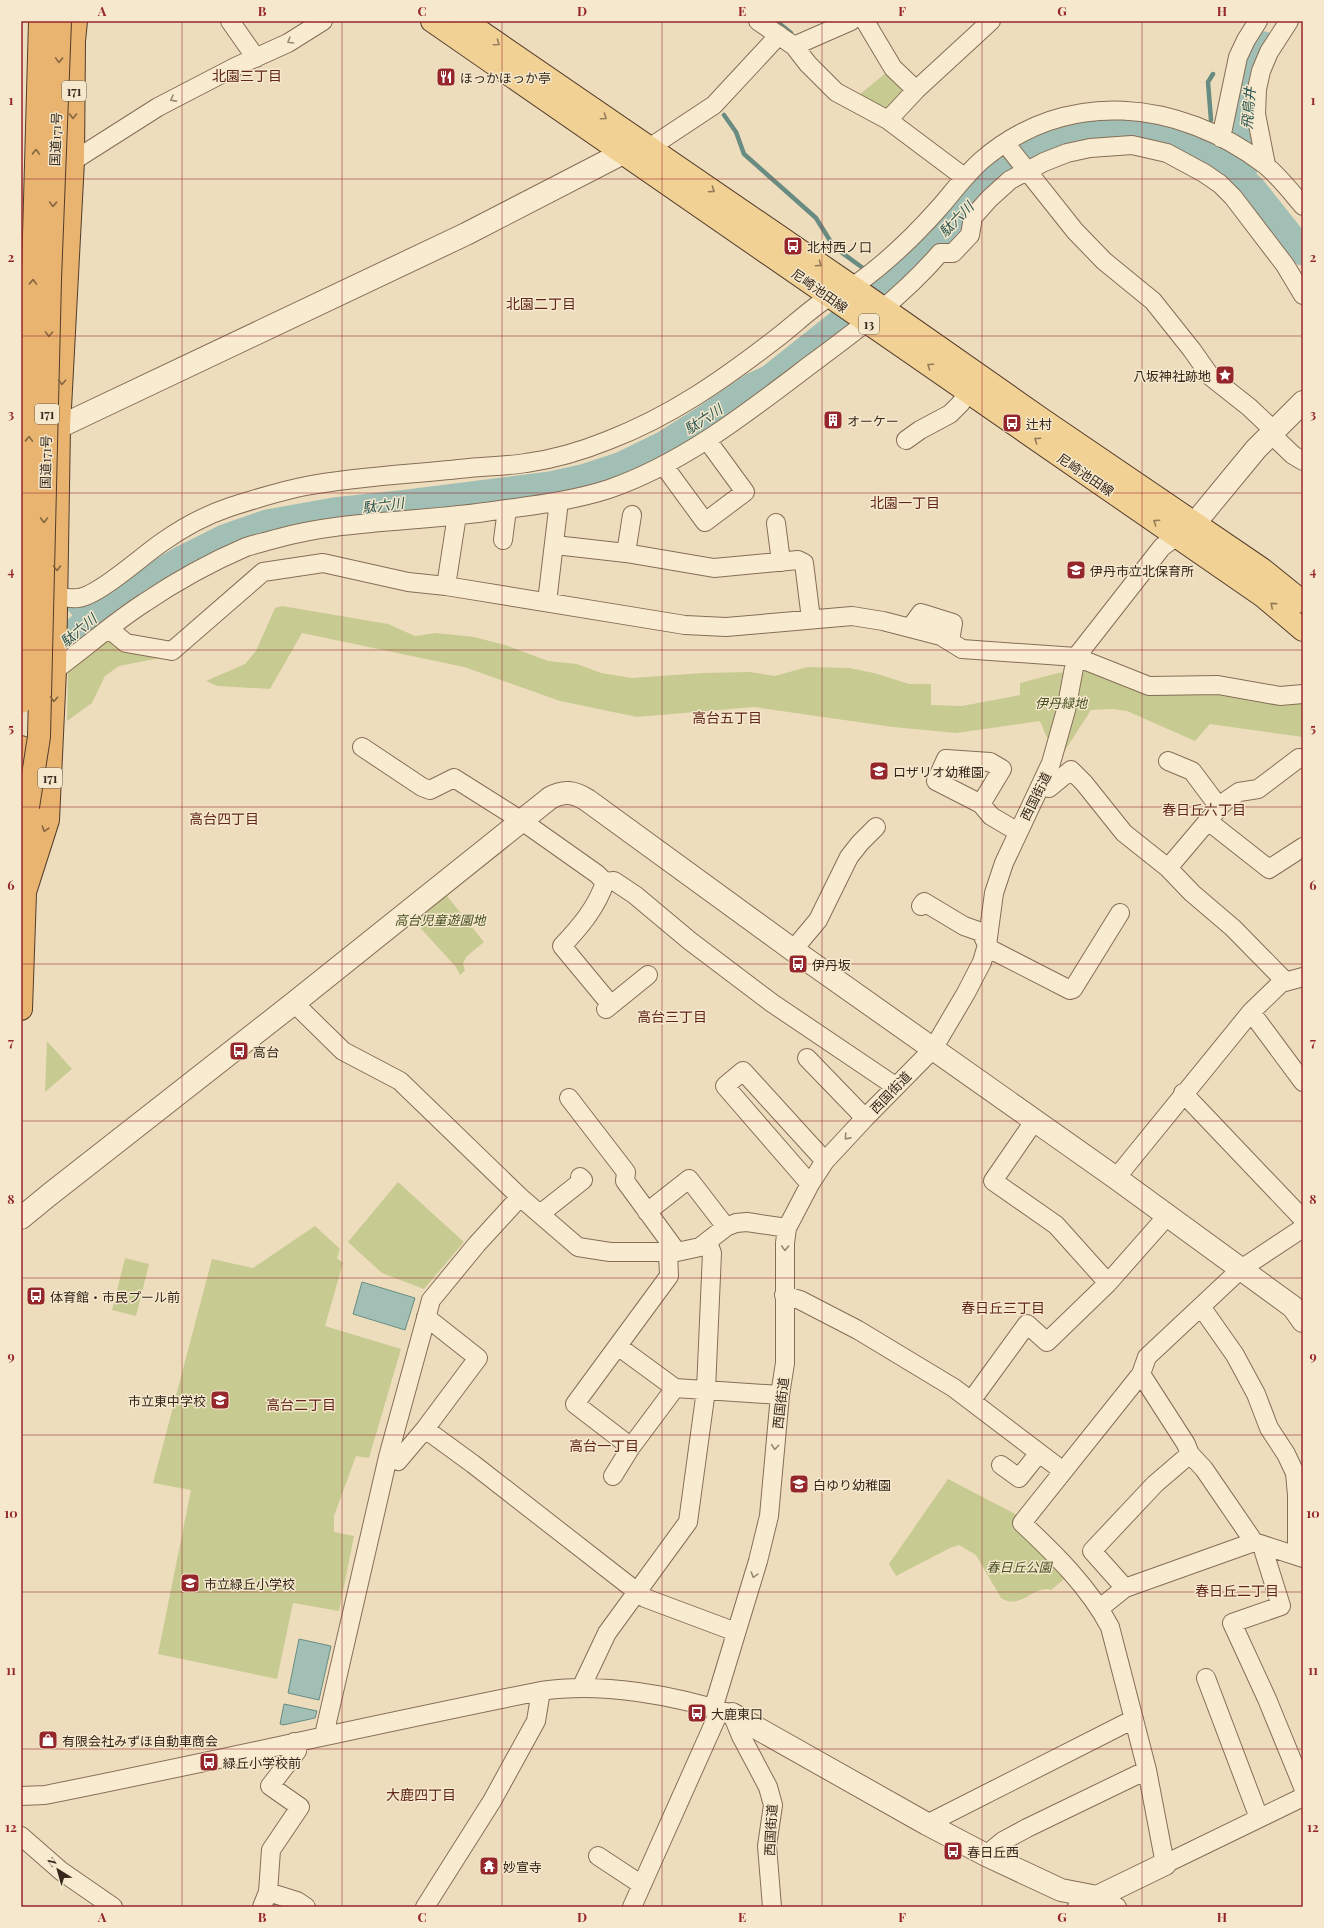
<svg xmlns="http://www.w3.org/2000/svg" width="1324" height="1928" viewBox="0 0 1324 1928" font-family="'Playfair Display','Noto Sans JP',serif">
  <rect width="100%" height="100%" fill="#eeddbd"/>
  <!-- green -->
  <path fill="#c7cb92" d="M892 68 910 87 886 116 854 99Z
    M282 606 388 624 415 636 436 633 474 637 505 645 548 661 577 664 601 673 632 678 703 673 750 672 775 676 807 667 849 668 874 673 909 684H931V705L962 706 1020 695V683L1058 673 1088 669 1179 689H1303V737L1210 724 1195 741 1127 711 1113 709 1091 710 1064 752 1047 738 1040 721 956 733 893 727 754 707 637 717 560 701 464 667 302 633 270 689 217 686 206 681 245 664 256 651 275 608Z
    M106 639 169 653 172 661 160 658 119 666 105 676 92 703 67 721 68 668Z
    M443 891 484 942 466 957 463 964 465 971 460 975 456 967 414 921 415 913Z
    M47 1041 72 1069 45 1092Z
    M398 1182 464 1242 424 1289 382 1273 348 1242Z
    M315 1226 340 1249 337 1258 343 1263 325 1326 401 1349 369 1458 356 1456 334 1516V1532L354 1536 339 1611 293 1603 277 1679 158 1654 191 1490 153 1483 212 1259 253 1268Z
    M125 1258 149 1264 136 1316 112 1310Z
    M948 1479 1021 1517 1069 1575 1051 1590C1034 1584 1022 1611 1001 1598L976 1555 959 1545 950 1548 896 1576 889 1564Z"/>
  <!-- water -->
  <path fill="#a1bfb5" stroke="#698c82" d="M362 1282 415 1298 405 1330 353 1314Z
    M299 1639 331 1646 319 1700 288 1693Z
    M284 1704 317 1711 315 1718 283 1725 280 1724Z"/>
  <g fill="none" stroke-linecap="round" stroke-linejoin="round">
    <!-- stream -->
    <path stroke="#698c82" stroke-width="4.5" d="M772 21 780 24 791 33
      M724 115 736 132 744 154 816 218 834 247 867 271
      M1211 120 1208 82 1213 74
      M972 174 988 186
      M873 275 888 286"/>
    <!-- canal -->
    <path stroke="#a1bfb5" stroke-width="16" d="M74 605C81 615 90 619 98 627"/>
    <!-- river -->
    <path stroke="#a1bfb5" stroke-width="27" d="M1243 177 1249 83 1255 63 1264 45
      M39 662 90 618 145 581 184 558 224 538 267 523 334 511 408 503 550 485 582 478 622 465 663 445 706 418 753 386 770 378 878 292 900 277 912 263 1005 169 1025 154 1036 147 1057 143 1080 135 1106 132 1136 133 1167 138 1213 154 1253 189 1303 252"/>
    <!-- minor casing -->
    <g stroke="#856e57" stroke-width="20">
      <path id="minor" d="M230 21 256 58
        M758 21 794 46 808 64 836 92 888 120 964 177
        M865 21 893 68 916 90
        M794 46 851 21
        M888 120 916 90 991 21
        M1221 138 1238 57 1246 40 1258 21
        M1005 143 1075 231 1104 261 1153 301 1192 350 1211 377 1249 407 1267 424 1272 435 1293 455 1303 461
        M649 148 714 105 779 35
        M73 161 158 107 235 67 288 43 323 21
        M1266 165 1256 114 1257 89 1261 71 1269 52 1289 21
        M906 440 920 430 950 414 960 404 968 393
        M664 466 705 522 745 492 707 440
        M776 523 781 562
        M503 540 507 509
        M555 545 626 553 714 568 798 560 804 563 811 619
        M626 553 632 515
        M446 586 457 515
        M57 597C63 597 72 599 78 598 98 596 142 556 161 543 182 528 206 515 230 507 255 499 280 491 306 486 358 476 416 474 469 468 488 466 508 466 526 463 555 459 582 451 609 440 671 416 721 381 773 341 792 327 810 309 829 297 838 292 848 291 855 285 885 264 915 235 939 208 953 192 966 174 982 160 1067 87 1179 100 1264 164 1279 176 1291 192 1303 206
        M547 602 559 501
        M910 628 921 613 953 623 950 641
        M109 629 126 643 172 651 263 572 323 563 408 582 446 586 685 625 726 627 852 616 883 621 941 636 962 649 1076 657 1149 686 1218 685 1280 696 1303 694
        M55 670C85 648 113 623 144 603 175 582 211 562 246 547 255 544 265 542 275 539 343 520 415 522 485 512 526 506 569 502 609 489 684 463 748 412 810 365 856 331 903 296 940 253H953L970 235 973 217 989 199 1010 180 1044 162 1067 153 1090 148 1132 145 1167 153 1204 173 1220 184 1233 197 1285 265 1303 295
        M362 747 422 787 430 790 454 778 522 821 597 874 605 882C597 907 580 927 562 946L611 1005
        M1168 761 1192 771 1219 807
        M1040 786 1049 788 1071 770 1084 783 1124 833 1168 868 1192 893 1233 928 1285 981
        M981 804 1002 769 990 762 946 759 936 781 981 804 991 816 1018 832
        M1208 821 1269 869 1303 847
        M1168 868 1223 803 1239 792 1258 789 1299 758
        M605 882 614 881 635 895 690 941 772 1003 895 1086
        M921 906 924 902 964 926 981 932 987 945 992 950 1070 990 1073 989 1120 913
        M793 950 818 920 849 857 860 843 876 827
        M294 1003 343 1051 400 1081 520 1197 578 1247 610 1252H677L700 1247 726 1227 736 1223 747 1222 787 1228
        M606 1009 648 975
        M1251 1012 1303 1082
        M807 1058 865 1118
        M1183 1093 1303 1219
        M569 1098 626 1172 625 1181 677 1252
        M1035 1120 993 1181 1056 1225 1108 1283
        M1116 1178 1251 1012 1281 983 1303 977
        M810 1184 725 1086 743 1071 825 1161
        M647 1212 689 1179 726 1227
        M540 1214 583 1180 580 1177
        M1303 1228 1241 1269 1147 1357 1141 1374 1022 1523C1055 1554 1089 1587 1110 1627L1147 1770 1165 1864 1303 1797
        M784 1295 800 1300 858 1330 954 1388 1063 1471
        M1202 1308 1235 1355 1256 1394 1269 1428 1286 1454 1295 1473 1297 1495V1555
        M619 1347 675 1388 780 1395
        M1141 1374 1186 1444 1190 1454 1204 1469 1254 1542
        M971 1401 1027 1324 1047 1342 1108 1283 1168 1215
        M425 1429 473 1464 645 1598 736 1632
        M631 1447 575 1404 669 1276 668 1253
        M388 1457 398 1461 425 1429 478 1358 426 1317
        M1001 1465 1019 1478 1039 1453
        M613 1476 631 1447 675 1388
        M1266 1546 1264 1552 1281 1606 1232 1623 1267 1699 1303 1787
        M1125 1588 1092 1551 1155 1484 1190 1454
        M1100 1608 1125 1588 1254 1542 1303 1558
        M1206 1678 1259 1818
        M581 1688 607 1633 688 1522 706 1390 712 1253 708 1243
        M713 1709 758 1561 769 1516 780 1395 785 1363V1243L787 1228 810 1184 825 1161 865 1118 933 1049 966 993 982 962 987 945 994 893 1004 863 1051 763 1066 710 1076 657 1162 547 1186 529
        M324 1735 388 1457 431 1300 477 1244 520 1197
        M21 1796 45 1795C211 1762 375 1724 541 1691 602 1682 674 1695 732 1714L741 1736 768 1787 773 1805 767 1846 772 1907
        M927 1824 1134 1719
        M21 1836 61 1871 113 1907
        M986 1855 1003 1841 1027 1828 1147 1770
        M598 1856 642 1885
        M268 1892 297 1901 306 1907
        M262 1907 268 1892 271 1850 300 1807 270 1786 297 1751 294 1742
        M425 1907 492 1801 536 1721 541 1691
        M632 1907 720 1710
        M1077 1907 1097 1897 1117 1907"/>
    </g>
    <!-- tertiary casing -->
    <g stroke="#856e57" stroke-width="24">
      <path id="tertiary" d="M59 427 466 234 623 153 640 150
        M1195 523 1256 449 1303 402
        M21 1218 49 1195 294 1003 550 798C564 790 574 792 587 800L793 950 1116 1178 1293 1307 1303 1321
        M732 1714 927 1824 986 1855 1061 1890 1097 1897 1165 1864"/>
    </g>
    <!-- primary casing -->
    <g stroke="#533c2b" stroke-width="24">
      <path id="primary" d="M432 21 1264 597 1303 630
        M465 21 853 287 1043 420 1262 569 1303 602"/>
    </g>
    <!-- trunk casing -->
    <g stroke="#533c2b" stroke-width="24">
      <path id="trunk" d="M21 747 28 807 21 1009
        M25 892 48 820 55 670 59 427 73 161 74 41 76 21"/>
    </g>
    <!-- minor -->
    <use href="#minor" stroke="#f9ebd0" stroke-width="18"/>
    <!-- tertiary -->
    <use href="#tertiary" stroke="#f9ebd0" stroke-width="22"/>
    <!-- primary -->
    <use href="#primary" stroke="#f2d194" stroke-width="22"/>
    <!-- trunk -->
    <use href="#trunk" stroke="#e8b470" stroke-width="22"/>
    <!-- trunk-bridge casing -->
    <g stroke="#533c2b" stroke-width="24" stroke-linecap="butt">
      <path id="trunk-bridge" d="M21 702 40 21
        M28 807 39 737 50 279 60 21"/>
    </g>
    <!-- trunk-bridge -->
    <use href="#trunk-bridge" stroke="#e8b470" stroke-width="22"/>
  </g>
  <!-- one-way arrows -->
  <defs><path id="oneway-chevron" d="M-2-3.5L2.5 0L-2 3.5" fill="none" stroke-width="1.6" stroke-linecap="round" stroke-linejoin="round"/></defs>
  <g stroke="#978976">
    <use href="#oneway-chevron" transform="translate(290 41) rotate(150)"/>
    <use href="#oneway-chevron" transform="translate(173 99) rotate(151)"/>
    <use href="#oneway-chevron" transform="translate(847 1137) rotate(132)"/>
    <use href="#oneway-chevron" transform="translate(785 1248) rotate(92)"/>
    <use href="#oneway-chevron" transform="translate(775 1447) rotate(95)"/>
    <use href="#oneway-chevron" transform="translate(754 1575) rotate(107)"/>
  </g>
  <g stroke="#947c58">
    <use href="#oneway-chevron" transform="translate(497 43) rotate(35)"/>
    <use href="#oneway-chevron" transform="translate(604 117) rotate(35)"/>
    <use href="#oneway-chevron" transform="translate(712 190) rotate(34)"/>
    <use href="#oneway-chevron" transform="translate(819 264) rotate(34)"/>
    <use href="#oneway-chevron" transform="translate(930 366) rotate(-145)"/>
    <use href="#oneway-chevron" transform="translate(1037 440) rotate(-146)"/>
    <use href="#oneway-chevron" transform="translate(1156 522) rotate(-146)"/>
    <use href="#oneway-chevron" transform="translate(1273 605) rotate(-140)"/>
  </g>
  <g stroke="#866641">
    <use href="#oneway-chevron" transform="translate(59 60) rotate(92)"/>
    <use href="#oneway-chevron" transform="translate(73 116) rotate(90)"/>
    <use href="#oneway-chevron" transform="translate(36 152) rotate(-88)"/>
    <use href="#oneway-chevron" transform="translate(53 204) rotate(92)"/>
    <use href="#oneway-chevron" transform="translate(33 282) rotate(-88)"/>
    <use href="#oneway-chevron" transform="translate(49 334) rotate(91)"/>
    <use href="#oneway-chevron" transform="translate(62 382) rotate(93)"/>
    <use href="#oneway-chevron" transform="translate(29 439) rotate(-88)"/>
    <use href="#oneway-chevron" transform="translate(44 520) rotate(91)"/>
    <use href="#oneway-chevron" transform="translate(57 568) rotate(91)"/>
    <use href="#oneway-chevron" transform="translate(54 699) rotate(93)"/>
    <use href="#oneway-chevron" transform="translate(45 829) rotate(108)"/>
  </g>
  <!-- grid -->
  <path fill="none" stroke="#95262c" stroke-width="1" stroke-opacity="0.55" d="M182 21V1907M342 21V1907M502 21V1907M662 21V1907M822 21V1907M982 21V1907M1142 21V1907M21 179H1303M21 336H1303M21 493H1303M21 650H1303M21 807H1303M21 964H1303M21 1121H1303M21 1278H1303M21 1435H1303M21 1592H1303M21 1749H1303"/>
  <!-- icons -->
  <defs>
    <g id="restaurant-square" transform="scale(1)"><rect x="-9" y="-9" width="18" height="18" rx="4" fill="#95262c" stroke="#f5e8cd"/><path d="M-5-6h1v4h1v-4h1v4h1v-4h1v5L-1.5 .5V6h-2V.5L-5-1ZM5-6V6H3V1.5H1.5Q1.5-4 5-6Z" fill="#fff"/></g>
    <g id="bus-square" transform="scale(1)"><rect x="-9" y="-9" width="18" height="18" rx="4" fill="#95262c" stroke="#f5e8cd"/><path d="M-5-6H5V4H4V6H2V4H-2V6H-4V4H-5ZM-3.5-4V0h7V-4ZM-3.5 1.2v1.5H-2V1.2ZM2 1.2v1.5H3.5V1.2Z" fill="#fff"/></g>
    <g id="sight-square" transform="scale(1)"><rect x="-9" y="-9" width="18" height="18" rx="4" fill="#95262c" stroke="#f5e8cd"/><path d="M0-6L1.8-2.2L6-1.7L2.9 1.2L3.7 5.4L0 3.3L-3.7 5.4L-2.9 1.2L-6-1.7L-1.8-2.2Z" fill="#fff"/></g>
    <g id="building-square" transform="scale(1)"><rect x="-9" y="-9" width="18" height="18" rx="4" fill="#95262c" stroke="#f5e8cd"/><path d="M-4-6H4V6H1V3H-1V6H-4ZM-2.5-4.3h1.7v1.8h-1.7ZM.8-4.3h1.7v1.8H.8ZM-2.5-1h1.7V.8h-1.7ZM.8-1h1.7V.8H.8Z" fill="#fff"/></g>
    <g id="school-square" transform="scale(1)"><rect x="-9" y="-9" width="18" height="18" rx="4" fill="#95262c" stroke="#f5e8cd"/><path d="M0-5L7-2L0 1L-7-2ZM-4 1L0 2.5L4 1V4Q0 6-4 4Z" fill="#fff"/></g>
    <g id="shop-square" transform="scale(1)"><rect x="-9" y="-9" width="18" height="18" rx="4" fill="#95262c" stroke="#f5e8cd"/><path d="M-5-2.5h2.3a2.7 3.5 0 0 1 5.4 0H5L5.5 6h-11ZM-1.5-2.5h3a1.5 2.3 0 0 0-3 0Z" fill="#fff"/></g>
    <g id="temple-square" transform="scale(1)"><rect x="-9" y="-9" width="18" height="18" rx="4" fill="#95262c" stroke="#f5e8cd"/><path d="M0-6L5-2H3V0L6.5 2.5H4V6H1.5V3h-3V6H-4V2.5H-6.5L-3 0V-2H-5Z" fill="#fff"/></g>
  </defs>
  <g fill-rule="evenodd">
    <use href="#restaurant-square" x="446" y="77"/>
    <use href="#bus-square" x="793" y="246"/>
    <use href="#sight-square" x="1225" y="375"/>
    <use href="#building-square" x="833" y="420"/>
    <use href="#bus-square" x="1012" y="423"/>
    <use href="#school-square" x="1076" y="570"/>
    <use href="#school-square" x="879" y="771"/>
    <use href="#bus-square" x="798" y="964"/>
    <use href="#bus-square" x="239" y="1051"/>
    <use href="#bus-square" x="36" y="1296"/>
    <use href="#school-square" x="220" y="1400"/>
    <use href="#school-square" x="799" y="1484"/>
    <use href="#school-square" x="190" y="1583"/>
    <use href="#bus-square" x="697" y="1713"/>
    <use href="#shop-square" x="48" y="1740"/>
    <use href="#bus-square" x="209" y="1762"/>
    <use href="#bus-square" x="953" y="1851"/>
    <use href="#temple-square" x="489" y="1866"/>
  </g>
  <g text-anchor="middle" dominant-baseline="central" stroke-width="3" stroke-linejoin="round" paint-order="stroke">
    <!-- shield labels -->
    <g fill="#f5e8cd" stroke="#6f6150" stroke-width="1">
      <rect x="62" y="81" width="24" height="20" rx="3"/>
      <rect x="859" y="314" width="20" height="20" rx="3"/>
      <rect x="35" y="404" width="24" height="20" rx="3"/>
      <rect x="38" y="768" width="24" height="20" rx="3"/>
    </g>
    <g font-size="12" font-weight="bold" fill="#35271b">
      <text x="74" y="91">171</text>
      <text x="869" y="324">13</text>
      <text x="47" y="414">171</text>
      <text x="50" y="778">171</text>
    </g>
    <!-- poi labels -->
    <g font-size="13" fill="#35271b" stroke="#f5e8cd" text-anchor="start">
      <text x="460" y="77">ほっかほっか亭</text>
      <text x="807" y="246">北村西ノ口</text>
      <text x="1211" y="375" text-anchor="end">八坂神社跡地</text>
      <text x="847" y="420">オーケー</text>
      <text x="1026" y="423">辻村</text>
      <text x="1090" y="570">伊丹市立北保育所</text>
      <text x="893" y="771">ロザリオ幼稚園</text>
      <text x="812" y="964">伊丹坂</text>
      <text x="253" y="1051">高台</text>
      <text x="50" y="1296">体育館・市民プール前</text>
      <text x="206" y="1400" text-anchor="end">市立東中学校</text>
      <text x="813" y="1484">白ゆり幼稚園</text>
      <text x="204" y="1583">市立緑丘小学校</text>
      <text x="711" y="1713">大鹿東口</text>
      <text x="62" y="1740">有限会社みずほ自動車商会</text>
      <text x="223" y="1762">緑丘小学校前</text>
      <text x="967" y="1851">春日丘西</text>
      <text x="503" y="1866">妙宣寺</text>
    </g>
    <!-- street labels -->
    <g font-size="13" fill="#35271b" stroke="#f5e8cd">
      <text transform="translate(55 139) rotate(-88)">国道171号</text>
      <text transform="translate(820 290) rotate(35)">尼崎池田線</text>
      <text transform="translate(45 462) rotate(-89)">国道171号</text>
      <text transform="translate(1086 474) rotate(34)">尼崎池田線</text>
      <text transform="translate(1035 796) rotate(-64)">西国街道</text>
      <text transform="translate(890 1092) rotate(-46)">西国街道</text>
      <text transform="translate(780 1403) rotate(-83)">西国街道</text>
      <text transform="translate(770 1830) rotate(-87)">西国街道</text>
    </g>
    <!-- park labels -->
    <g font-size="13" font-style="italic" fill="#475122" stroke="#f5e8cd">
      <text x="1061" y="702">伊丹緑地</text>
      <text x="440" y="919">高台児童遊園地</text>
      <text x="1019" y="1566">春日丘公園</text>
    </g>
    <!-- neighbourhood labels -->
    <g font-size="14" fill="#61271b" stroke="#f5e8cd">
      <text x="247" y="75">北園三丁目</text>
      <text x="541" y="303">北園二丁目</text>
      <text x="905" y="502">北園一丁目</text>
      <text x="727" y="717">高台五丁目</text>
      <text x="1204" y="809">春日丘六丁目</text>
      <text x="224" y="818">高台四丁目</text>
      <text x="672" y="1016">高台三丁目</text>
      <text x="1003" y="1307">春日丘三丁目</text>
      <text x="301" y="1404">高台二丁目</text>
      <text x="604" y="1445">高台一丁目</text>
      <text x="1237" y="1590">春日丘二丁目</text>
      <text x="421" y="1794">大鹿四丁目</text>
    </g>
    <!-- water labels -->
    <g font-size="14" font-style="italic" fill="#2a5550" stroke="#f5e8cd">
      <text transform="translate(1248 108) rotate(-85)">飛鳥井</text>
      <text transform="translate(956 219) rotate(-46)">駄六川</text>
      <text transform="translate(703 419) rotate(-33)">駄六川</text>
      <text transform="translate(383 505) rotate(-7)">駄六川</text>
      <text transform="translate(78 630) rotate(-40)">駄六川</text>
    </g>
  </g>
  <!-- border -->
  <rect width="1324" height="1928" fill="none" stroke="#f5e8cd" stroke-width="44"/>
  <!-- north arrow -->
  <g transform="translate(58 1870) rotate(323)" stroke="#f5e8cd" stroke-width="3" paint-order="stroke">
  <path d="M0-3L7 15L0 10L-7 15Z" fill="#35271b"/>
  <text y="-6" font-size="11" font-weight="bold" text-anchor="middle" fill="#35271b">N</text>
  </g>
  <rect x="22" y="22" width="1280" height="1884" fill="none" stroke="#95262c" stroke-width="1.5"/>
  <g font-size="13" text-anchor="middle" font-weight="bold" fill="#95262c">
    <text x="102" y="16">A</text>
    <text x="262" y="16">B</text>
    <text x="422" y="16">C</text>
    <text x="582" y="16">D</text>
    <text x="742" y="16">E</text>
    <text x="902" y="16">F</text>
    <text x="1062" y="16">G</text>
    <text x="1222" y="16">H</text>
    <text x="11" y="105">1</text>
    <text x="1313" y="105">1</text>
    <text x="11" y="262">2</text>
    <text x="1313" y="262">2</text>
    <text x="11" y="419">3</text>
    <text x="1313" y="419">3</text>
    <text x="11" y="576">4</text>
    <text x="1313" y="576">4</text>
    <text x="11" y="733">5</text>
    <text x="1313" y="733">5</text>
    <text x="11" y="890">6</text>
    <text x="1313" y="890">6</text>
    <text x="11" y="1047">7</text>
    <text x="1313" y="1047">7</text>
    <text x="11" y="1204">8</text>
    <text x="1313" y="1204">8</text>
    <text x="11" y="1361">9</text>
    <text x="1313" y="1361">9</text>
    <text x="11" y="1518">10</text>
    <text x="1313" y="1518">10</text>
    <text x="11" y="1675">11</text>
    <text x="1313" y="1675">11</text>
    <text x="11" y="1832">12</text>
    <text x="1313" y="1832">12</text>
    <text x="102" y="1922">A</text>
    <text x="262" y="1922">B</text>
    <text x="422" y="1922">C</text>
    <text x="582" y="1922">D</text>
    <text x="742" y="1922">E</text>
    <text x="902" y="1922">F</text>
    <text x="1062" y="1922">G</text>
    <text x="1222" y="1922">H</text>
  </g>
</svg>
